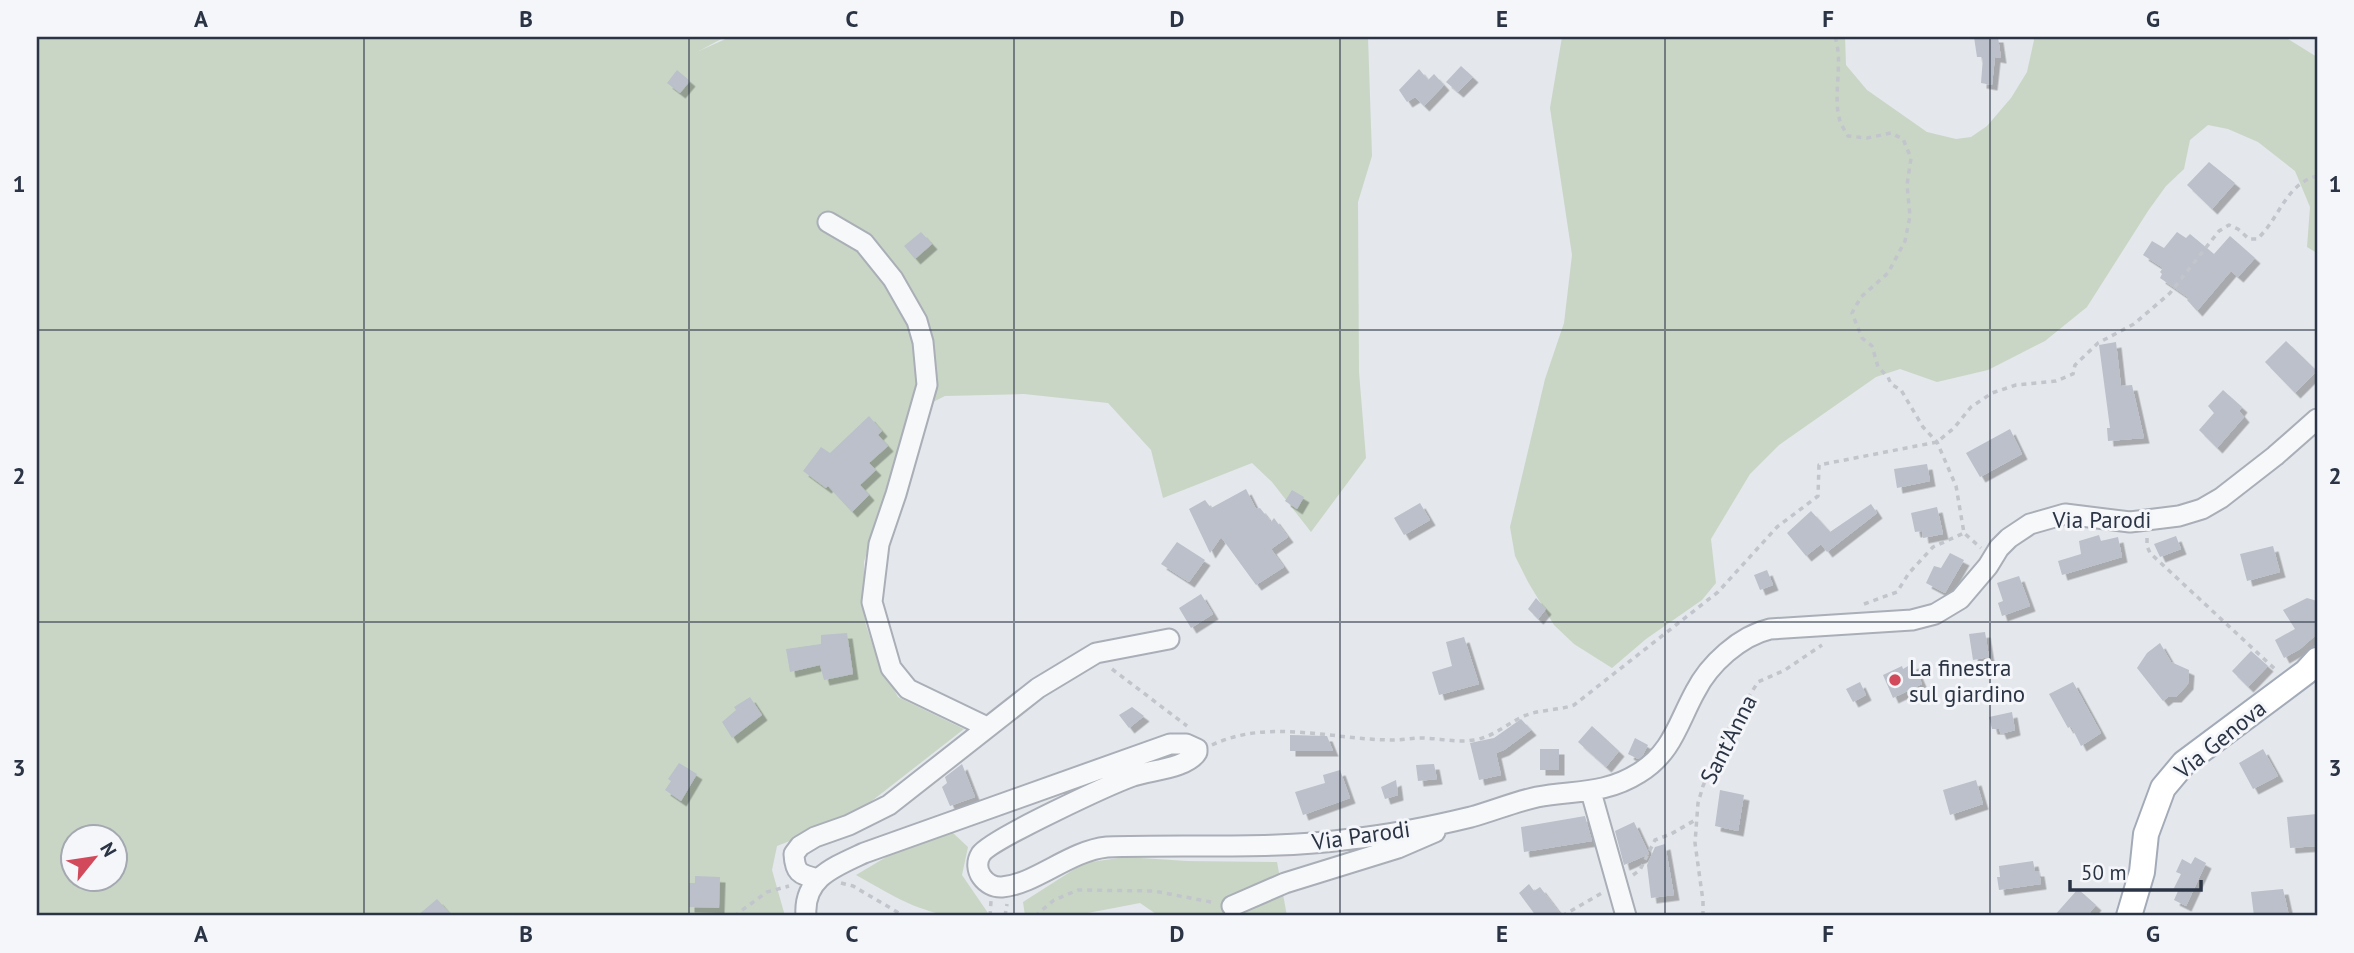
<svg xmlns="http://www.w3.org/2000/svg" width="2354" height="953" viewBox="0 0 2354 953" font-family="'PT Sans',sans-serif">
  <defs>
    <filter id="shadow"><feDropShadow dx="5.5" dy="5.5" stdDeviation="0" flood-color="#0004"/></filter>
  </defs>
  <rect width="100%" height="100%" fill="#e4e7ec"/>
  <!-- green -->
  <path fill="#c9d6c5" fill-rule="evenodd" d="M37 37H725L699 51 730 37H1368L1372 156 1358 202 1359 372 1366 458 1311 532 1272 482 1252 463 1163 498 1151 450 1108 403 1024 394 945 396 909 414 864 562 865 622 877 658 898 697 964 729 864 807 825 827 777 846 772 870 785 916H652L568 913 555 916H37ZM74 838H116V880H74Z
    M1562 37H1845L1846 65 1867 90 1927 132 1956 139 1971 137 1987 126 2011 98 2027 72 2034 40 2033 37H2285L2317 57V253L2307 247 2310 207 2295 171 2258 142 2228 129 2208 125 2190 140 2184 169 2166 186 2148 211 2087 307 2045 341 1988 370 1937 382 1900 369 1876 377 1779 445 1750 474 1711 539 1716 583 1702 600 1646 639 1612 668 1574 644 1554 625 1528 582 1515 556 1510 527 1545 379 1564 323 1572 255 1550 108Z
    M953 833 968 847 962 875 988 913C980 917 971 916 962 916 922 916 889 893 856 875L898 850Z
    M1126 857 1187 861 1277 862 1287 916H1159L1140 903 1088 913 1087 916H1025L1023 902 1084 863Z"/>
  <!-- building -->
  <path fill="#bbc0ca" filter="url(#shadow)" d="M1974 37H1998L2001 58 1995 57 1992 85 1981 83 1983 57H1977Z
    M1461 66 1473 77 1458 92 1446 82Z
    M1419 69 1428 80 1434 74 1444 85 1424 106 1415 97 1407 102 1399 90Z
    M677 70 690 81 680 93 667 83Z
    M2209 162 2235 183 2212 209 2187 185Z
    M921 232 932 244 915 259 904 246Z
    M2177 232 2186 238 2190 234 2214 254 2230 236 2255 258 2238 277 2231 271 2197 311 2187 300 2189 298 2160 278 2162 274 2160 272 2163 268 2143 255 2152 241 2164 248Z
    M2286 341 2317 371 2295 393 2265 362Z
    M2116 342 2121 386 2132 385 2144 438 2108 441 2107 428H2110L2099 345Z
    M2223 390 2242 407 2239 411 2244 417 2217 448 2199 430 2214 413 2208 406Z
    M869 416 882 431 878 435 888 446 869 463 876 470 860 485 869 495 852 512 828 486 826 488 803 471 821 447 830 453Z
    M2010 429 2022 454 1980 477 1966 453Z
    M1927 464 1930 481 1897 488 1894 469Z
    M1246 489 1256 509 1260 508 1271 522 1274 518 1288 537 1271 549 1284 567 1256 585 1221 537 1210 553 1189 509 1205 500 1211 508Z
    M1292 490 1304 497 1297 509 1285 501Z
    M1420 503 1430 520 1404 535 1394 518Z
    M1871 504 1877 513 1827 552 1821 544 1806 556 1787 533 1811 511 1830 532Z
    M1937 507 1943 534 1923 538 1922 531 1915 532 1911 513Z
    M2099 535 2101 541 2118 537 2122 557 2062 575 2058 561 2081 554 2079 541Z
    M2176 536 2181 549 2160 557 2154 544Z
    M1177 542 1205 560 1189 582 1161 564Z
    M2273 546 2280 572 2247 581 2240 554Z
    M1950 553 1964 560 1945 593 1926 583 1934 566 1941 568Z
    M1767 570 1773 585 1760 590 1754 575Z
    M2019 576 2030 606 2002 616 1998 603 2003 601 1997 583Z
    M1201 594 1213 614 1191 628 1179 608Z
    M1536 598 1546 609 1538 619 1528 609Z
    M2307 598 2317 601V634L2300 649 2284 658 2275 640 2295 629 2283 610Z
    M1985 632 1989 657 1973 660 1969 634Z
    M847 633 853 674 824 680 820 665 790 672 786 649 821 644V635Z
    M1464 637 1479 684 1439 695 1432 672 1452 666 1446 642Z
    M2160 643 2171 662 2189 670 2188 684 2176 697H2168L2163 701 2137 668 2147 653Z
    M2251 651 2268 666 2248 687 2232 671Z
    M1913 663 1922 684 1893 698 1883 675 1902 666 1903 669Z
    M1860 682 1866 695 1853 702 1846 689Z
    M2073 682 2101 733 2081 746 2071 726 2068 728 2049 694Z
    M750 697 762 715 732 738 722 722 736 710 734 707Z
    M1132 707 1144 716 1129 728 1119 715Z
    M2012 712 2015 730 2001 734 1999 729H1992L1989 717Z
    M1521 719 1531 730 1504 750 1496 753 1501 775 1479 780 1470 743 1494 738Z
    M1592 726 1619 751 1606 767 1578 742Z
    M1290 735 1327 736 1333 751H1290Z
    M1635 738 1648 745 1643 755 1638 759 1628 754Z
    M1540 749H1559V770H1540Z
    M2263 749 2278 776 2253 789 2239 763Z
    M679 763 697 774 681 801 665 790 671 781 668 779Z
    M962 764 975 797 950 806 942 787 947 783 945 777Z
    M1434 764 1437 779 1418 781 1416 765Z
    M1340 770 1350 798 1303 815 1295 792 1325 783 1323 775Z
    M1396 780 1398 795 1385 799 1381 787Z
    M1976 780 1983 804 1950 815 1943 790Z
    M1720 790 1744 795 1738 831 1715 826Z
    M2317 814V846L2290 848 2287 817Z
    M1585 816 1592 841 1524 852 1521 827Z
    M1634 822 1649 854 1624 865 1615 831Z
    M1665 844 1674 895 1651 898 1647 865 1655 847Z
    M2195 857 2206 863 2186 906 2174 900 2178 891 2173 890 2181 874 2176 872 2182 859 2191 864Z
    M2033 861 2035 871H2039L2041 884 1999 890 1997 877H2000L1999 866Z
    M695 876 720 877 719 908 689 907V883H695Z
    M1529 884 1534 891 1540 887 1562 916H1536L1519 893Z
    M2078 889 2096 905 2087 916H2054Z
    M2283 889 2289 916H2254L2251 892Z
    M437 899 452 916H417Z"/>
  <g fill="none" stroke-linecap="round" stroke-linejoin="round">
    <!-- minor casing -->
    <g stroke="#a9aeb7" stroke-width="23">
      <path id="minor" d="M828 222 864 243 893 279 917 321 923 342 927 385 896 494 879 544 872 602 891 668 908 689 987 727
        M1591 792 1626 916
        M818 879C800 874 795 874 794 854L800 846 815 837 849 825 889 805 1038 688 1096 653 1169 639
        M1232 906 1285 883 1398 848 1435 832
        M806 916C803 878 834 867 864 853L1170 744H1186L1197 749V752C1188 768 1151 770 1133 776 1111 784 991 839 981 854 971 870 986 888 1002 887 1036 884 1069 851 1107 847 1188 844 1270 850 1351 839 1389 835 1434 826 1471 817 1493 811 1514 802 1537 797 1574 790 1604 795 1639 773 1672 753 1678 723 1695 692 1709 664 1740 636 1770 629L1912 620 1935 614 1960 599 1988 566 1999 548 2009 538 2030 524 2065 514 2130 522 2179 516 2202 509 2221 498 2275 456 2317 419"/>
    </g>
    <!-- major casing -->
    <g stroke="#a3abb8" stroke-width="28">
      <path id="major" d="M2129 916 2142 872 2146 834 2163 788 2184 763 2306 672 2317 660"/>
    </g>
    <!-- path -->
    <path stroke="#c2c5cb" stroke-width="3.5" stroke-dasharray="5 5" stroke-linecap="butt" d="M1835 37C1844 64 1832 94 1840 121 1842 126 1845 131 1848 136L1867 138 1891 133 1903 139 1911 158 1907 185 1910 216 1905 241 1888 273 1861 297 1852 313 1862 338 1872 346 1878 367 1888 377 1891 384 1901 390 1923 427 1937 442 1956 486 1964 533 1981 548
      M2147 538V546L2150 553 2276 670
      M1864 604 1897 592 1909 573 1933 547 1964 533
      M1112 669 1187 726
      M1212 745C1268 718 1334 740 1393 740 1402 740 1411 738 1420 738 1438 738 1456 743 1474 740 1493 737 1505 725 1522 717 1538 709 1557 711 1574 705L1718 592 1777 527 1818 496 1819 465 1937 442 1954 428 1971 407 1992 393 2016 385 2056 381 2073 374 2075 365 2098 343 2134 324 2170 293 2219 231 2229 225 2238 229 2249 239H2257C2279 220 2285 184 2317 176
      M1633 875 1640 870 1655 840 1671 834 1697 819
      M841 883 853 886 904 916
      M734 916 767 892 789 886
      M990 916 991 901
      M1005 916 1007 904
      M1035 916 1054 900 1078 890 1154 891 1216 903
      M1562 916 1602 893
      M1703 916V901L1695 843 1698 803 1703 786 1728 730 1758 682 1785 670 1822 645"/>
    <!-- minor -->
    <use href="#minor" stroke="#f7f8fa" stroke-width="19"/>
    <!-- major -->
    <use href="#major" stroke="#fff" stroke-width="24"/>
  </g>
  <!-- grid -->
  <path fill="none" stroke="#2b3445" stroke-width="2" stroke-opacity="0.55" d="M364 37V916M689 37V916M1014 37V916M1340 37V916M1665 37V916M1990 37V916M37 330H2317M37 622H2317"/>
  <!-- markers -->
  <circle fill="#d1495b" stroke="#f4f6f9" stroke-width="2.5" cx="1895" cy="680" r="7"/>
  <g text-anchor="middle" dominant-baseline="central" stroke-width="6" stroke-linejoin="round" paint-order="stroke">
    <!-- street labels -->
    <g font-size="23" fill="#2b3445" stroke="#f4f6f9">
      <text x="2102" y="519">Via Parodi</text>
      <text transform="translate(1728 739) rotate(-63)">Sant'Anna</text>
      <text transform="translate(2220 739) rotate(-39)">Via Genova</text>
      <text transform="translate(1361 835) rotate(-8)">Via Parodi</text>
    </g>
    <!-- poi labels -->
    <g font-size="23" fill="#2b3445" stroke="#f4f6f9" text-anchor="start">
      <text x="1909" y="667">La finestra<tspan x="1909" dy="26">sul giardino</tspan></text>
    </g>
  </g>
  <!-- border -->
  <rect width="2354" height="953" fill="none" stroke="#f4f6f9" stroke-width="77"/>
  <!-- north arrow -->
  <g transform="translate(94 858) rotate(60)"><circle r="33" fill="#f4f6f9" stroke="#a4a8b1" stroke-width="2"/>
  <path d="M0-5L12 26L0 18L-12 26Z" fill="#d1495b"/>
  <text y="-10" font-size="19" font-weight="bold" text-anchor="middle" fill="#2b3445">N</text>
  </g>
  <!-- scale -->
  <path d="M2070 880v10h131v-10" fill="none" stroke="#2b3445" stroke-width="3.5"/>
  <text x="2081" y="880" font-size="21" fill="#2b3445" stroke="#f4f6f9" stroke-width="5" paint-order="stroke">50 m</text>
  <rect x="38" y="38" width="2278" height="876" fill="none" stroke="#2b3445" stroke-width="2.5"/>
  <g font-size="23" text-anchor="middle" font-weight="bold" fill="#2b3445">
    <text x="201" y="27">A</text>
    <text x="526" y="27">B</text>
    <text x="852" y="27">C</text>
    <text x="1177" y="27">D</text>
    <text x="1502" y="27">E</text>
    <text x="1828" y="27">F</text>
    <text x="2153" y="27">G</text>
    <text x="19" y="192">1</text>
    <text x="2335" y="192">1</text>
    <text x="19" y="484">2</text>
    <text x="2335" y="484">2</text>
    <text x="19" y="776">3</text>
    <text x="2335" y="776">3</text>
    <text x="201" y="942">A</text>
    <text x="526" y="942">B</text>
    <text x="852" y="942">C</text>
    <text x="1177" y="942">D</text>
    <text x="1502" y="942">E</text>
    <text x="1828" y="942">F</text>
    <text x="2153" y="942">G</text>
  </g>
</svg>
